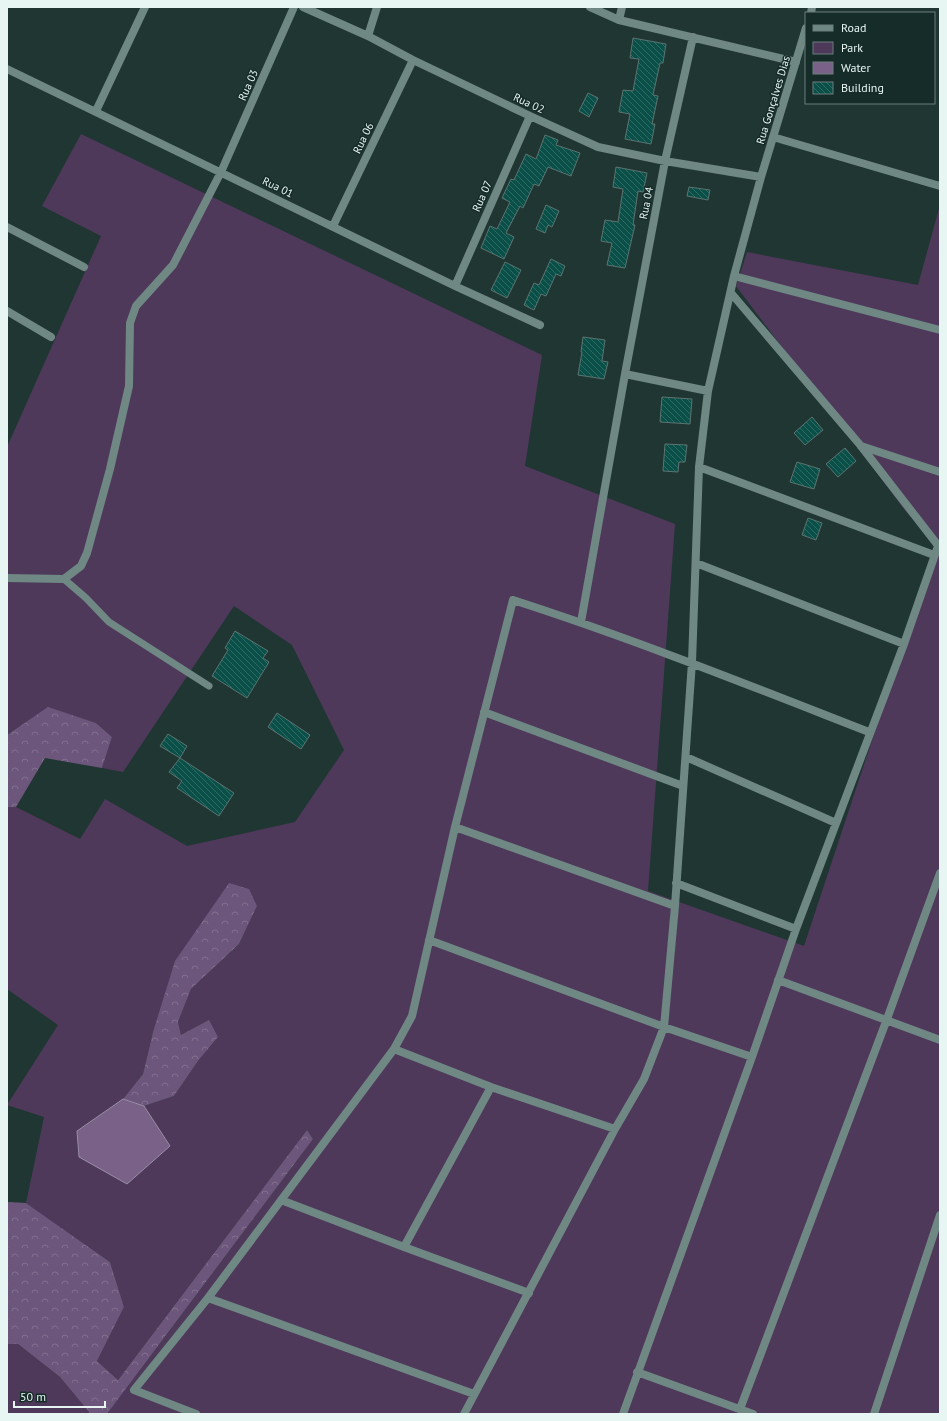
<svg xmlns="http://www.w3.org/2000/svg" width="947" height="1421" viewBox="0 0 947 1421" font-family="'PT Sans',sans-serif">
  <defs>
    <pattern id="forest-crowns" width="20" height="18" patternUnits="userSpaceOnUse"><rect width="20" height="18" fill="#6d567b"/><path d="M2 6a3 3 0 1 1 6 0M12 15a3 3 0 1 1 6 0" fill="none" stroke="#826f8e"/></pattern>
    <pattern id="building-back-hatch" width="6" height="6" patternUnits="userSpaceOnUse"><rect width="6" height="6" fill="#0a4f48"/><path d="M-1 5l2 2M0 0l6 6M5-1l2 2" fill="none" stroke="#2e6963"/></pattern>
  </defs>
  <rect width="100%" height="100%" fill="#203633"/>
  <!-- green -->
  <path fill="#4e395a" fill-rule="evenodd" d="M81 134 542 355 525 466 675 524 648 891 804 946 935 550 939 546 907 513 736 286 747 252 918 285 940 205V1414H107L313 1139 307 1130 118 1380 97 1361 124 1307 110 1262 26 1203 44 1117 7 1105 58 1025 7 989V807H16L80 839 105 799 187 846 295 822 344 750 292 645 234 606 123 772 102 768 112 737 96 723 48 708 7 735V447L101 236 42 206ZM257 906 239 944 191 989 178 1022 181 1035 218 1037 198 1061 174 1096 144 1106 170 1146 77 1131 123 1099 143 1074 153 1032Z
    M7 1344H18L60 1377 89 1412 88 1414H7Z"/>
  <!-- forest -->
  <path fill="url(#forest-crowns)" d="M48 707 96 723 112 737 102 768 45 758 16 807H7V735Z
    M229 883 249 889 257 906 239 944 191 989 178 1022 181 1035 209 1020 218 1037 198 1061 174 1096 144 1106 123 1099 143 1074 153 1032 175 961Z
    M307 1130 313 1139 107 1414H88L89 1412 60 1377 18 1344H7V1202L26 1203 110 1262 124 1307 97 1361 118 1380Z"/>
  <!-- water -->
  <path fill="#796187" stroke="#9a8ea7" d="M123 1099 144 1106 170 1146 127 1184 79 1157 77 1131Z"/>
  <!-- building -->
  <path fill="url(#building-back-hatch)" stroke="#5c7471" d="M633 38 666 44 663 63H660L653 95 658 96 652 124H655L651 144 625 139 630 114 619 112 623 90 633 91 639 59 630 58Z
    M588 93 598 98 589 117 579 111Z
    M545 135 558 140 556 145 580 153 571 176 548 167 539 186 534 184 523 208 520 206 506 233 514 237 504 259 481 248 490 226 497 229 510 202 502 198 511 179 514 180 526 154 536 159Z
    M616 167 647 173 643 192 638 191 633 225H635L625 268 607 265 612 243 601 241 605 220 618 222 623 189 613 187Z
    M689 187 710 190 708 200 687 196Z
    M546 205 559 211 552 227 548 225 545 233 536 229Z
    M551 259 565 266 561 276 556 274 546 296 541 294 534 310 524 305 534 283 539 285Z
    M505 262 521 270 507 298 491 290Z
    M583 337 605 340 602 361 608 362 604 379 578 375 582 352H581Z
    M662 397 692 399 690 424 660 422Z
    M812 417 823 430 805 445 794 433Z
    M665 444 687 445 685 462H679L678 472 663 471Z
    M845 448 856 461 838 477 826 464Z
    M797 462 820 469 814 489 790 482Z
    M808 518 822 523 816 540 802 535Z
    M235 631 268 651 263 658 269 662 247 698 212 676 228 650 225 648Z
    M277 713 310 735 301 749 268 727Z
    M168 734 187 746 180 758 160 746Z
    M180 758 234 793 219 816 177 788 182 781 169 772Z"/>
  <g fill="none" stroke-linecap="round" stroke-linejoin="round">
    <!-- lane -->
    <path stroke="#6f8884" stroke-width="7" d="M64 579 86 598 109 622 209 686"/>
    <!-- street -->
    <path stroke="#6f8884" stroke-width="8" d="M303 7 368 36 413 60 530 116 598 147 665 161 761 177
      M590 7 619 20 796 62
      M811 13 812 7
      M619 20 622 7
      M368 36 377 7
      M7 69 455 286 540 325
      M96 111 145 7
      M773 137 940 186
      M333 226 413 60
      M7 227 84 267
      M734 276 940 330
      M455 286 530 116
      M731 293 861 446 940 548
      M7 311 51 337
      M625 374 708 391
      M861 446 940 472
      M699 467 934 555
      M696 563 904 644
      M7 578 64 579 81 566 87 553 110 469 129 386 130 323 136 306 173 265 221 172 294 7
      M581 622 625 374 665 161 693 37
      M484 712 683 786
      M686 757 836 823
      M455 827 675 906
      M676 883 796 929
      M429 940 664 1027 752 1057
      M778 980 940 1040
      M394 1049 491 1087 615 1129
      M281 1200 404 1247 529 1293
      M404 1247 491 1087
      M208 1298 474 1394
      M637 1372 753 1414
      M740 1409 887 1019 940 873
      M196 1414 134 1390 208 1298 394 1049 412 1016 455 827 513 600C634 639 751 686 869 732
      M464 1414 615 1129 644 1079 664 1027 675 906 692 662 699 467 708 391 734 276 761 177 806 28
      M623 1414 752 1057 796 929 904 644 938 546
      M874 1414 940 1215"/>
  </g>
  <g text-anchor="middle" dominant-baseline="central" stroke-width="3" stroke-linejoin="round" paint-order="stroke">
    <!-- street labels -->
    <g font-size="11" fill="#e8f6f3" stroke="#162c29">
      <text transform="translate(248 85) rotate(-66)">Rua 03</text>
      <text transform="translate(773 100) rotate(-73)">Rua Gonçalves Dias</text>
      <text transform="translate(529 103) rotate(25)">Rua 02</text>
      <text transform="translate(363 138) rotate(-64)">Rua 06</text>
      <text transform="translate(278 187) rotate(26)">Rua 01</text>
      <text transform="translate(482 196) rotate(-66)">Rua 07</text>
      <text transform="translate(646 203) rotate(-79)">Rua 04</text>
    </g>
  </g>
  <!-- border -->
  <rect width="947" height="1421" fill="none" stroke="#e8f6f3" stroke-width="16"/>
  <!-- legend -->
  <rect x="805" y="12" width="130" height="92" fill="#162c29" stroke="#6a7d7a"/>
  <rect x="813" y="25" width="20" height="6" fill="#6f8884" stroke="#6a7d7a"/>
  <text x="841" y="32" font-size="12" fill="#e8f6f3">Road</text>
  <rect x="813" y="42" width="20" height="12" fill="#4e395a" stroke="#6a7d7a"/>
  <text x="841" y="52" font-size="12" fill="#e8f6f3">Park</text>
  <rect x="813" y="62" width="20" height="12" fill="#796187" stroke="#6a7d7a"/>
  <text x="841" y="72" font-size="12" fill="#e8f6f3">Water</text>
  <rect x="813" y="82" width="20" height="12" fill="url(#building-back-hatch)" stroke="#6a7d7a"/>
  <text x="841" y="92" font-size="12" fill="#e8f6f3">Building</text>
  <!-- scale -->
  <path d="M14 1401v6h91v-6" fill="none" stroke="#e8f6f3" stroke-width="2"/>
  <text x="20" y="1401" font-size="12" fill="#e8f6f3" stroke="#162c29" stroke-width="3" paint-order="stroke">50 m</text>
</svg>
